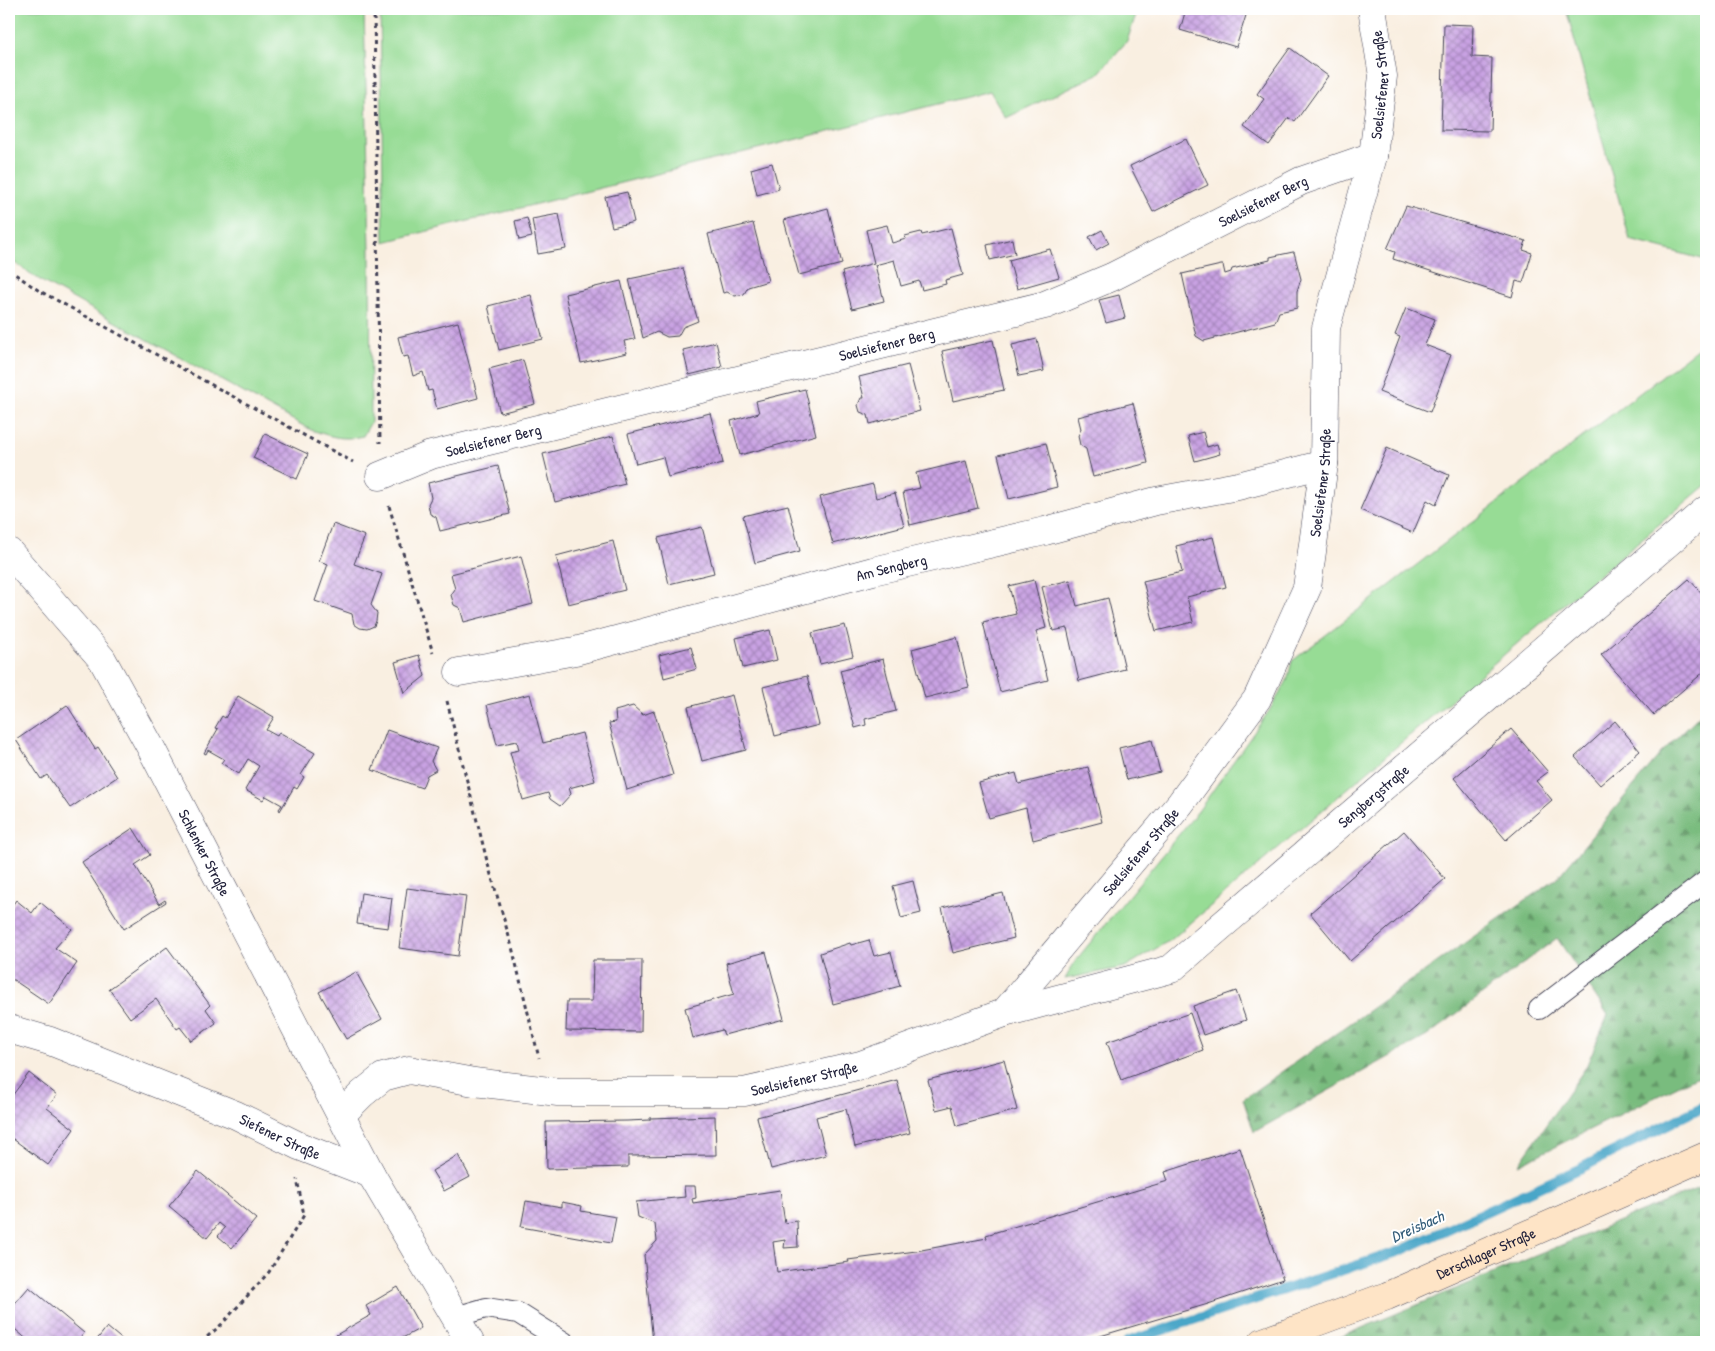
<svg xmlns="http://www.w3.org/2000/svg" width="1715" height="1351" viewBox="0 0 1715 1351" font-family="'Patrick Hand',sans-serif">
  <defs>
    <pattern id="forest-firs" width="22" height="20" patternUnits="userSpaceOnUse" patternTransform="scale(1.25)"><rect width="22" height="20" fill="#79bc7e"/><path d="M5 1l3.5 6h-7zM16 11l3.5 6h-7z" fill="#639868"/></pattern>
    <pattern id="building-cross-hatch" width="8" height="8" patternUnits="userSpaceOnUse" patternTransform="scale(1.25)"><rect width="8" height="8" fill="#c9a2e3"/><path d="M0 0l8 8M0 8l8-8" fill="none" stroke="#a384b9"/></pattern>
  </defs>
  <rect width="100%" height="100%" fill="#fff"/>
  <filter id="ink" filterUnits="userSpaceOnUse"><feTurbulence type="fractalNoise" baseFrequency=".02" numOctaves="2"/><feDisplacementMap in="SourceGraphic" scale="10" xChannelSelector="R" yChannelSelector="G"/><feConvolveMatrix kernelMatrix="1 2 1 2 8 2 1 2 1" color-interpolation-filters="sRGB"/></filter>
  <filter id="wash" filterUnits="userSpaceOnUse"><feTurbulence type="fractalNoise" baseFrequency=".0096" numOctaves="4" result="noise"/><feDisplacementMap in="SourceGraphic" scale="20" xChannelSelector="R" yChannelSelector="G"/><feGaussianBlur stdDeviation="1.12" result="paint"/><feColorMatrix in="noise" values="0 0 0 0 0 0 0 0 0 0 0 0 0 0 0 0 0 1.4 0 .05"/><feComposite in="paint" operator="in"/></filter>
  <g filter="url(#wash)">
    <rect width="100%" height="100%" fill="#f9efe1"/>
    <!-- grass -->
    <path fill="#97dc95" stroke="#5c7f68" d="M9 9H364L370 251 371 422 363 436C341 441 331 436 311 430L43 282 9 259Z
      M380 9H1138L1127 41 1098 74 1006 118 990 91 384 242Z
      M1566 9H1706V260L1630 240Z
      M1706 342V485L1527 635 1172 939 1125 967 1065 979 1076 960 1199 810 1269 711 1287 681 1292 661Z"/>
    <!-- forest -->
    <path fill="url(#forest-firs)" stroke="#4e6f5c" d="M1706 709V1072L1518 1165 1586 1067 1608 1015 1557 938 1427 1036 1254 1132 1243 1099 1557 878 1661 753Z
      M1706 1185V1342H1328Z"/>
    <g fill="none" stroke-linecap="round" stroke-linejoin="round">
      <!-- stream -->
      <path stroke="#49a6c8" stroke-width="10" d="M1127 1342 1400 1251 1579 1169 1706 1105"/>
    </g>
    <g id="blocks">
      <!-- building -->
      <path fill="url(#building-cross-hatch)" d="M1186 9 1202 12 1203 9H1248L1236 47 1180 30Z
        M1444 24 1473 25 1472 57 1492 58 1490 131 1441 130Z
        M1290 48 1328 76 1295 122 1289 118 1269 145 1244 127 1264 99 1257 94Z
        M1186 139 1208 185 1153 212 1130 166Z
        M772 163 779 189 757 195 751 169Z
        M627 192 634 222 612 227 605 197Z
        M1406 206 1526 241 1523 250 1532 253 1523 283 1516 281 1512 297 1393 259 1395 252 1387 249Z
        M828 208 842 264 799 275 784 220Z
        M559 214 566 249 538 254 532 219Z
        M527 218 532 237 519 240 515 221Z
        M753 223 768 281 748 287 744 294 735 296 727 292 723 293 708 234Z
        M887 225 892 243 906 239 905 236 921 232 922 235 951 228 963 275 945 280 946 284 922 290 919 281 901 286 894 260 875 265 884 301 852 309 842 272 874 263 866 230Z
        M1102 230 1109 243 1096 250 1089 237Z
        M1012 239 1015 254 990 260 987 245Z
        M1050 249 1059 277 1017 289 1009 260Z
        M1293 252H1294L1301 279 1297 291V308L1279 312 1275 322 1204 341 1196 336 1182 274 1221 265H1223L1225 274 1231 272 1232 269 1270 260V257Z
        M683 268 698 321 683 327 678 336 667 337 657 332 643 338 629 279Z
        M621 281 635 339 624 341 627 353 581 363 565 294Z
        M531 295 543 339 499 350 488 306Z
        M1119 295 1125 318 1106 323 1099 300Z
        M1406 308 1435 319 1425 345 1451 355 1430 412 1379 392 1400 337 1395 335Z
        M458 322 478 398 437 409 432 390 428 391 423 372 413 376 408 356 403 357 398 337Z
        M1037 339 1044 371 1019 376 1012 345Z
        M993 340 1004 390 953 401 942 351Z
        M716 342 722 367 689 375 683 350Z
        M523 360 535 404 500 413 489 369Z
        M908 365 920 411 870 424 868 415 860 412 858 405 861 398H864L859 377Z
        M805 389 816 435 740 455 731 421 759 413 756 401Z
        M1133 403 1148 463 1093 477 1086 449 1080 445 1078 436 1081 429 1078 417Z
        M710 413 723 463 668 477 663 457 636 464 628 434Z
        M1203 432 1207 447 1217 444 1220 454 1195 461 1188 436Z
        M265 434 308 454 297 479 253 458Z
        M613 436 625 484 555 502 543 454Z
        M1046 443 1057 487 1009 499 998 455Z
        M1387 448 1449 475 1436 505 1427 500 1413 533 1360 510Z
        M966 461 978 508 910 525 903 492 920 488 916 473Z
        M498 466 510 514 440 531 436 517 430 514 428 504 431 498 428 483Z
        M873 484 876 498 895 493 904 526 833 544 820 497Z
        M788 505 800 551 755 563 743 516Z
        M333 524 365 536 354 564 382 574 371 605 377 613 376 621 374 626 367 629 360 628 354 624 352 614 315 601 328 564 319 561Z
        M702 527 714 573 669 584 658 538Z
        M1213 537 1226 587 1187 597 1193 622 1156 631 1143 581 1182 572 1176 546Z
        M613 541 625 590 568 604 556 556Z
        M521 556 533 604 464 622 460 608 454 605 451 595 455 589 451 574Z
        M1689 579 1706 598V670L1654 715 1601 655Z
        M1034 580 1046 628 1036 631 1048 680 1000 692 983 622 1016 614 1009 586Z
        M1070 580 1077 606 1108 598 1125 669 1079 681 1067 628 1053 631 1042 587Z
        M845 625 853 656 820 664 812 633Z
        M770 630 777 660 743 668 736 638Z
        M957 637 969 687 925 698 912 649Z
        M691 647 697 669 664 678 659 655Z
        M419 655 425 676 404 693 395 662Z
        M883 659 896 711 865 719 866 725 855 728 840 670Z
        M807 676 819 725 775 736 763 687Z
        M530 694 543 743 582 733 595 781 569 788 571 794 560 806 550 799 548 793 523 800 510 752 519 750 517 741 497 745 487 705Z
        M732 695 746 750 702 761 688 707Z
        M238 696 274 717 266 730 277 736 279 732 315 753 301 775 304 777 297 789 294 787 280 811 279 809 282 805 266 796 263 800 245 790 259 766 248 759 239 774 221 763 224 759 208 750 206 754 204 753 218 729 215 728 222 716 225 718Z
        M67 705 95 749 98 747 117 777 70 808 47 775 41 779 16 740Z
        M633 706 643 715 654 711 673 775 627 790 609 723 616 722 615 711Z
        M1615 721 1640 751 1600 785 1575 757Z
        M1511 729 1548 772 1536 781 1552 800 1506 840 1454 778Z
        M387 730 437 748 431 761 436 770 427 775 422 788 372 770Z
        M1152 740 1160 772 1127 780 1119 748Z
        M1088 767 1102 822 1033 840 1026 808 989 818 979 783 1016 773 1019 784Z
        M133 828 150 855 135 865 159 904 165 900 166 902 124 929 82 862Z
        M1404 831 1445 879 1350 961 1310 913Z
        M913 881 921 913 901 918 893 886Z
        M407 888 466 896 458 956 399 948Z
        M361 893 392 898 388 928 357 924Z
        M1003 893 1014 938 953 953 942 908Z
        M16 900 32 913 40 902 72 929 55 948 77 963 49 1004 9 977V910Z
        M869 940 874 956 891 952 900 986 833 1004 820 953 850 943 851 945Z
        M167 947 210 1005 206 1009 216 1023 191 1041 180 1027 177 1029 156 999 130 1018 109 989Z
        M766 952 784 1019 724 1035 722 1030 693 1038 685 1008 734 994 726 963Z
        M593 960H642L641 1032 566 1031 567 1001H592Z
        M356 972 382 1019 346 1039 319 992Z
        M1236 991 1246 1020 1203 1035 1193 1006Z
        M1190 1013 1203 1050 1121 1080 1107 1042Z
        M1004 1060 1017 1110 957 1126 952 1106 936 1110 928 1080Z
        M29 1073 57 1095 47 1108 74 1129 48 1165 9 1136V1100Z
        M897 1080 910 1133 855 1147 846 1109 816 1117 826 1155 771 1169 757 1117Z
        M715 1116 716 1155 628 1156V1167L547 1169 546 1122 627 1121 650 1120V1118Z
        M1240 1148 1283 1279 1208 1304 1080 1342H653L644 1255 657 1241 655 1224 638 1217 636 1202 685 1197 684 1186H695L696 1198 692 1199 693 1203 780 1190 785 1223 797 1221 798 1247 784 1248 785 1240 773 1242 777 1272 849 1262 848 1260 916 1251 987 1238 986 1235 1168 1181 1165 1172Z
        M458 1155 470 1177 444 1191 432 1171Z
        M198 1171 256 1219 232 1248 218 1236 225 1228 219 1223 207 1238 169 1206Z
        M526 1201 562 1207V1202L582 1206 581 1211 616 1217 611 1243 521 1227Z
        M29 1287 84 1333 77 1342H30L9 1324V1310Z
        M398 1287 421 1328 395 1342H340L336 1335 371 1315 366 1306Z
        M107 1327 125 1342H95Z"/>
    </g>
  </g>
  <g filter="url(#ink)">
    <use href="#blocks" fill-opacity="0" stroke="#424154" stroke-width="1"/>
    <g fill="none" stroke-linecap="round" stroke-linejoin="round">
      <!-- lane casing -->
      <g stroke="#424154" stroke-width="22">
        <path id="lane" d="M1539 1009 1706 881
          M455 1317 486 1308 518 1313 564 1342"/>
      </g>
      <!-- street casing -->
      <g stroke="#424154" stroke-width="29">
        <g id="street">
          <path id="s1" d="M380 476 431 455 1045 305 1112 277 1301 181 1373 156"/>
          <path id="s2" d="M9 552 102 659 151 748 371 1174 470 1342"/>
          <path id="s3" d="M459 672 575 651 873 571 1045 531 1156 501 1238 486 1324 464"/>
          <path id="s4" d="M1004 1013 1171 969 1706 510"/>
          <path id="s5" d="M9 1029 50 1041 236 1115 299 1146 371 1174"/>
          <path id="s6" d="M341 1115 362 1094 383 1077 409 1070 474 1082 558 1092H744L861 1065 1004 1013 1180 804 1257 699 1307 588 1324 464 1326 328 1373 156 1383 76 1372 9"/>
        </g>
      </g>
      <!-- secondary casing -->
      <g stroke="#424154" stroke-width="29">
        <g id="secondary">
          <path id="s7" d="M1263 1342 1387 1296 1706 1156"/>
        </g>
      </g>
      <!-- path -->
      <path stroke="#424154" stroke-width="3" stroke-dasharray="4 4" stroke-linecap="butt" d="M374 9 380 443
        M9 270 38 290 353 462
        M389 506 433 653
        M447 701 487 861 512 947 539 1058
        M201 1342 221 1325 269 1272 304 1215 297 1179"/>
      <!-- lane -->
      <use href="#lane" stroke="#fff" stroke-width="20"/>
      <!-- street -->
      <use href="#street" stroke="#fff" stroke-width="28"/>
      <!-- secondary -->
      <use href="#secondary" stroke="#fee4c6" stroke-width="28"/>
    </g>
  </g>
  <g text-anchor="middle" dominant-baseline="central" stroke-width="4" stroke-linejoin="round" paint-order="stroke">
    <!-- street labels -->
    <g font-size="15" fill="#22223b" stroke="#fff">
      <text stroke="none"><textPath href="#s6" startOffset="1729">Soelsiefener Straße</textPath></text>
      <text stroke="none"><textPath href="#s1" startOffset="929">Soelsiefener Berg</textPath></text>
      <text stroke="none"><textPath href="#s1" startOffset="524">Soelsiefener Berg</textPath></text>
      <text stroke="none"><textPath href="#s1" startOffset="119">Soelsiefener Berg</textPath></text>
      <text stroke="none"><textPath href="#s6" startOffset="1324">Soelsiefener Straße</textPath></text>
      <text stroke="none"><textPath href="#s3" startOffset="445">Am Sengberg</textPath></text>
      <text stroke="none"><textPath href="#s4" startOffset="439">Sengbergstraße</textPath></text>
      <text stroke="none"><textPath href="#s6" startOffset="904">Soelsiefener Straße</textPath></text>
      <text stroke="none"><textPath href="#s2" startOffset="361">Schlenker Straße</textPath></text>
      <text stroke="none"><textPath href="#s6" startOffset="482">Soelsiefener Straße</textPath></text>
      <text stroke="none"><textPath href="#s5" startOffset="292">Siefener Straße</textPath></text>
      <text stroke="none"><textPath href="#s7" startOffset="240">Derschlager Straße</textPath></text>
    </g>
    <!-- water labels -->
    <g font-size="16" font-style="italic" fill="#345d7a" stroke="#fff">
      <text transform="translate(1417 1226) rotate(-24)">Dreisbach</text>
    </g>
  </g>
  <!-- margin -->
  <rect width="1715" height="1351" fill="none" stroke="#fff" stroke-width="30"/>
</svg>
